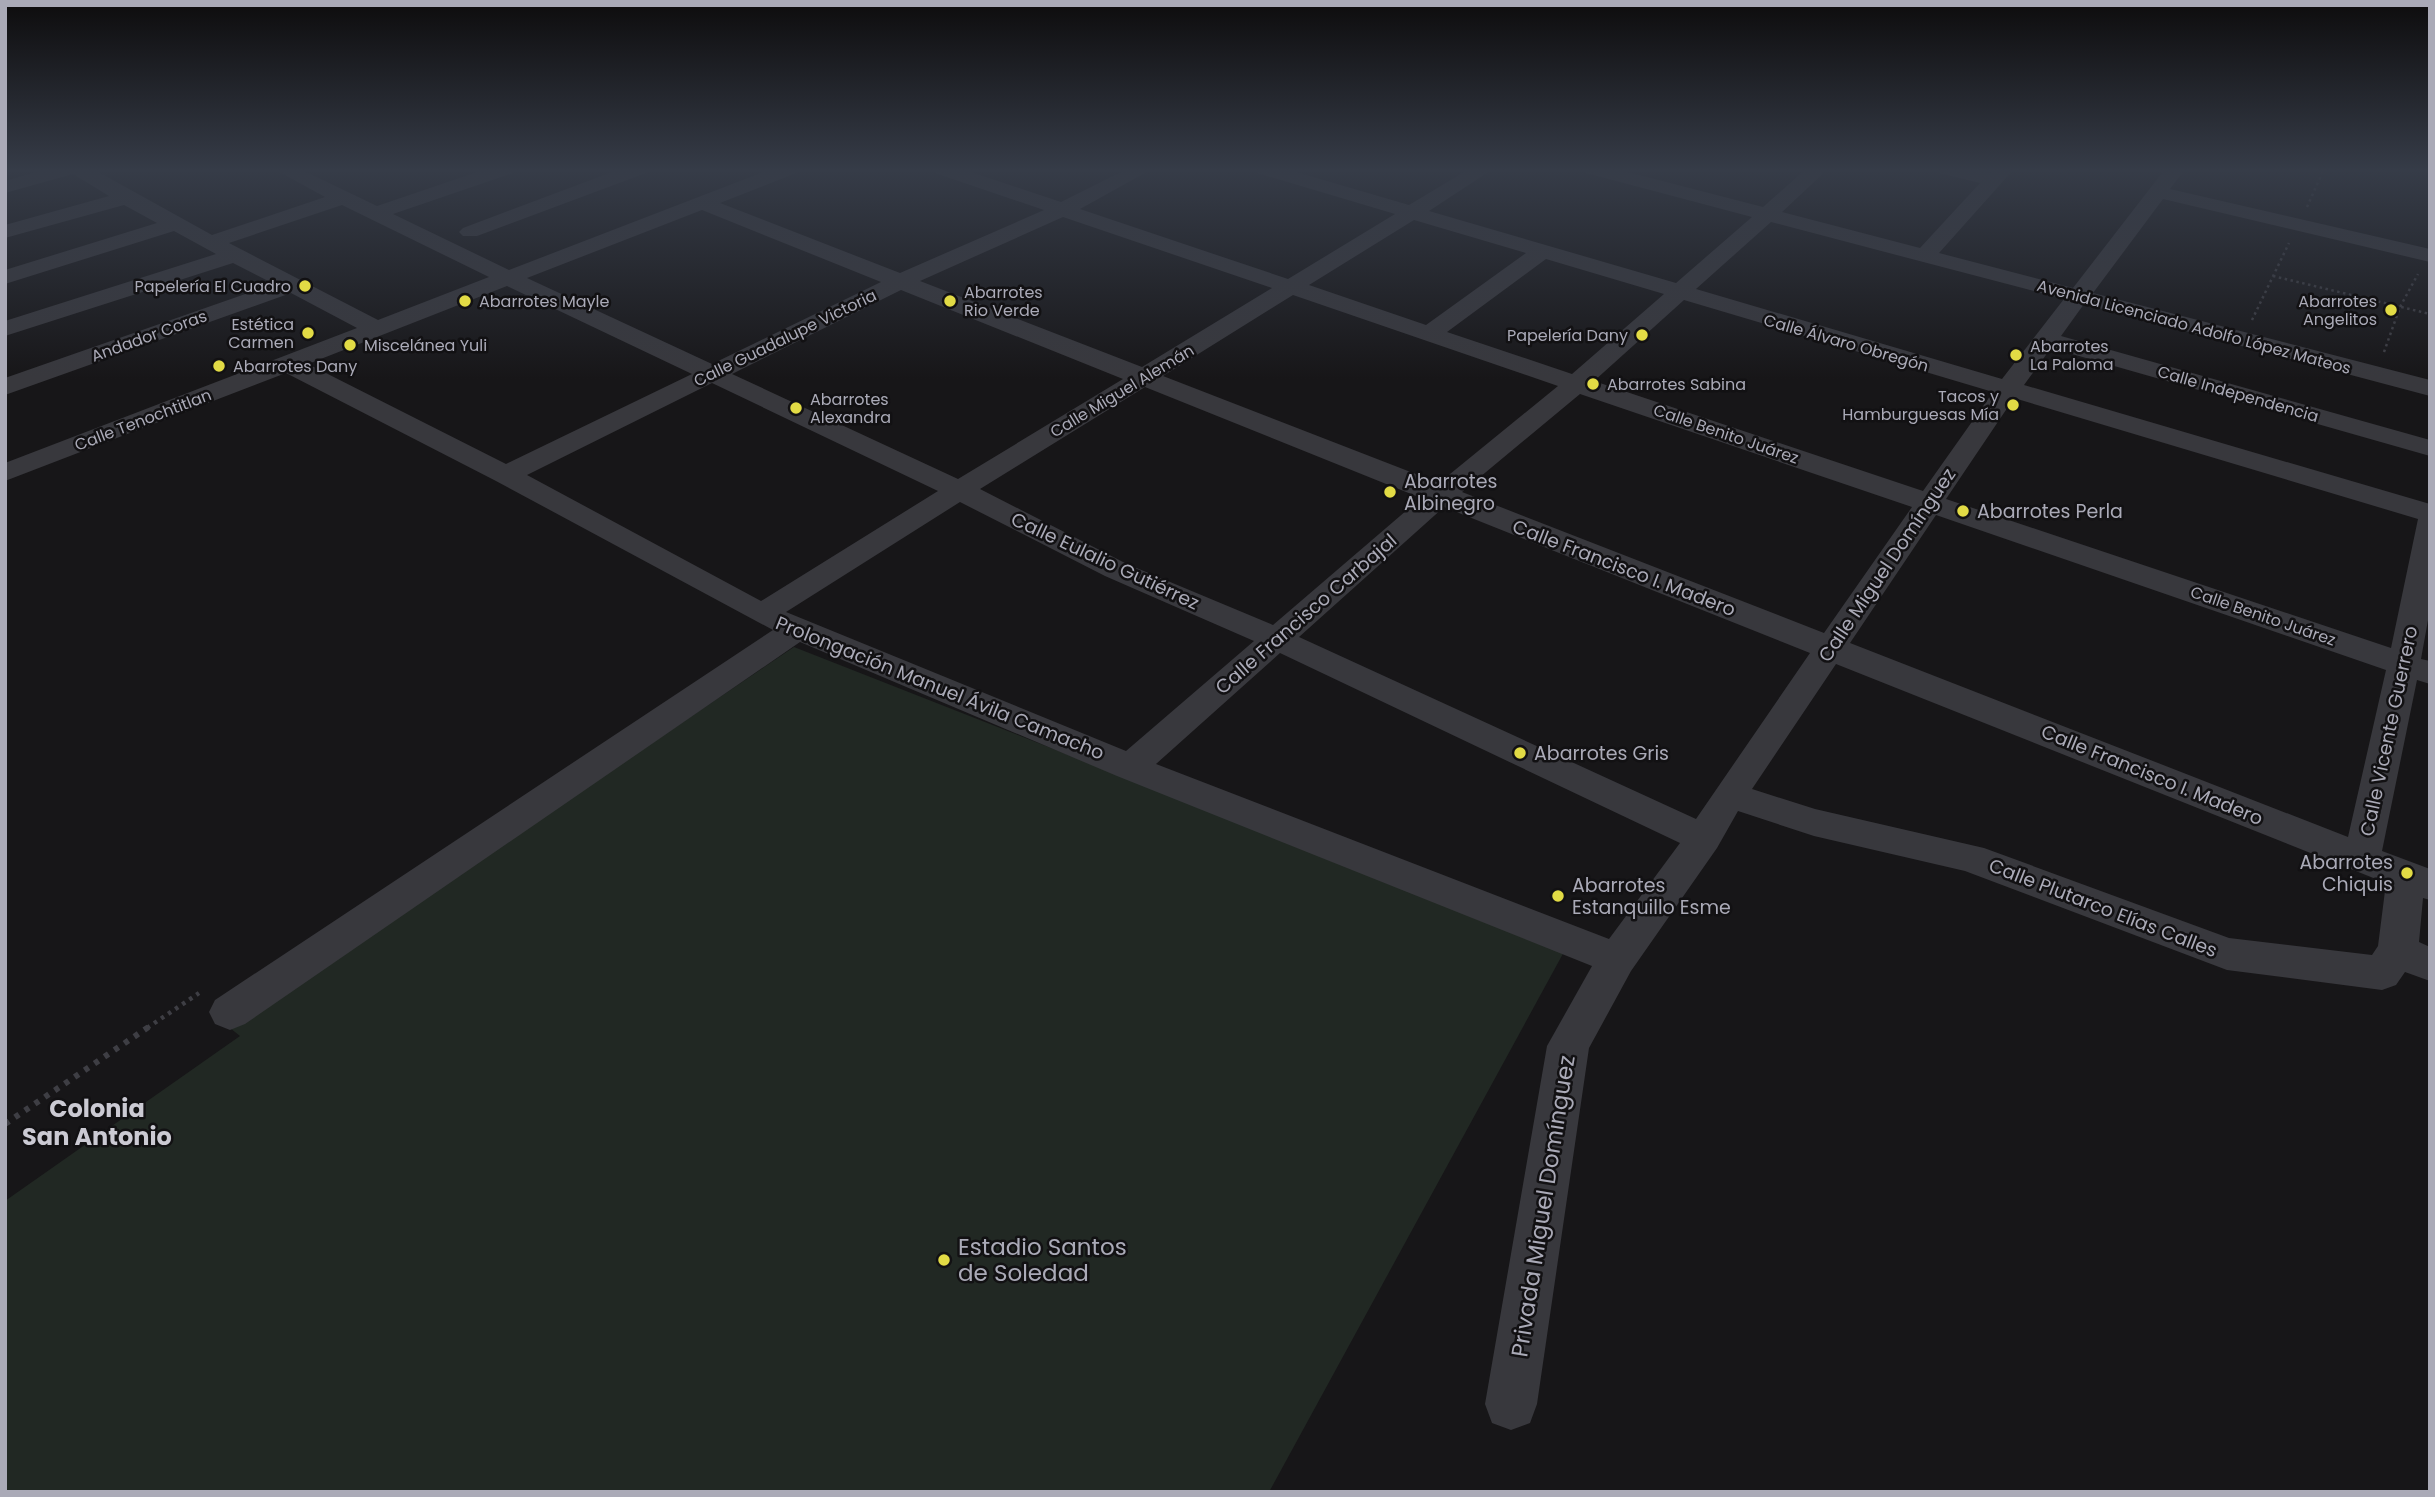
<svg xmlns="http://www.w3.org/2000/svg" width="2435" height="1497" viewBox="0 0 2435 1497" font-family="Poppins,sans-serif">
  <rect width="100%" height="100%" fill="#171618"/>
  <!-- green -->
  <path fill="#212823" d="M794 647 1565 950 1269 1492H5V1201L240 1036 230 1028Z"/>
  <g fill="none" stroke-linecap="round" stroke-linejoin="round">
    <!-- path-far2 -->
    <path stroke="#3e3e44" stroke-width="2.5" stroke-dasharray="2.5 3.5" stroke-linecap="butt" d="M2307 207 2324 169
      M2273 276 2430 314
      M2252 320 2289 243
      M2384 352 2400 307 2418 274"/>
    <!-- path-far1 -->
    <path stroke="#3e3e44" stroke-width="4.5" stroke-dasharray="3.5 5" stroke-linecap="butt" d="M147 1028 199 993"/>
    <!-- path -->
    <path stroke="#3e3e44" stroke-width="6" stroke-dasharray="5 7" stroke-linecap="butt" d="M5 1124 150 1026"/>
    <!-- minor -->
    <path fill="#38383d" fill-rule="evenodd" d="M46 169H93L212 235 325 197 274 169H300L377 206 486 169H516L513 173 393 214 509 270 771 169H799L796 173 720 203 900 273 1044 210 935 173 932 169H962L1061 202 1127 169H1152L1080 209 1288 279 1395 214 1257 173 1254 169H1286L1409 205 1469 169H1493L1429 211 1676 283 1752 217 1586 173 1583 169H1616L1763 207 1806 169H1828L1782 212 1920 248 1980 183 1939 173 1936 169H1973L1990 173 1993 169H2014L1939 253 2073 288 2165 169H2185L2170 189 2430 249V262L2163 199 2093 293 2430 380V396L2084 304 2061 336 2430 440V456L2051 348 2024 385 2430 504V609L2421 659 2430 661V684L2417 680 2382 851 2430 869V900L2423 898 2419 942 2430 947V981L2405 972 2396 985 2382 990 2227 970 1965 871 1814 836 1738 811 1717 848 1631 971 1589 1048 1537 1404 1530 1423 1511 1430 1492 1423 1485 1404 1547 1046 1592 966 1117 776 800 642 245 1024 230 1030 215 1024 209 1012 215 1000 773 630 496 481 286 373 5 481V463L357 328 291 293 5 395V378L274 284 233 263 5 336V321L216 254 174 231 5 284V270L157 223 124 205 5 238V225L109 196 73 174 5 193V181ZM342 205 489 277 378 320 229 243ZM702 210 881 282 712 364 527 278ZM1063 217 1272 288 1142 367 920 281ZM1414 220 1526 253 1426 325 1309 285ZM1771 222 2064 299 2002 379 1696 289ZM1546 259 1664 294 1572 374 1447 332ZM507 286 692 374 506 464 308 364ZM901 290 1123 379 958 479 732 374ZM1293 295 1558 386 1439 483 1163 376ZM1684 300 1993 392 1923 491 1594 381ZM712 383 938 491 761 601 527 475ZM1145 387 1421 498 1273 625 1127 564 980 489ZM1580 394 1912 507 1824 633 1462 492ZM2014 398 2418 519 2391 648 1946 499ZM960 502 1105 576 1254 641 1126 751 786 612ZM1444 507 1810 653 1696 819 1299 637ZM1936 515 2386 670 2348 837 1850 643ZM1280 653 1680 843 1609 939 1156 764ZM1836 664 2386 883 2378 946 2372 955 2229 938 1984 848 1815 809 1752 789Z
      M620 169H649L646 173 477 236H463L459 232 463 228Z"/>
  </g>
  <!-- sky -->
  <linearGradient id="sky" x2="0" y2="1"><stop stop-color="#0d0c0d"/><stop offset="0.45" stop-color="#363c48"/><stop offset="1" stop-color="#363c48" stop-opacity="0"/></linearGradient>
  <rect width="2435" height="379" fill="url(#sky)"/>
  <!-- markers -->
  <g fill="#e2db45" stroke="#121113" stroke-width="2.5">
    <circle cx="305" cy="286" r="7"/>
    <circle cx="465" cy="301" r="7"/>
    <circle cx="950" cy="301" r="7"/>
    <circle cx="2391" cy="310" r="7"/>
    <circle cx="308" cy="333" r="7"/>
    <circle cx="1642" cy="335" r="7"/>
    <circle cx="350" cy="345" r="7"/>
    <circle cx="2016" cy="355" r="7"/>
    <circle cx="219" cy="366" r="7"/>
    <circle cx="1593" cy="384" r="7"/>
    <circle cx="2013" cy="405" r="7"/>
    <circle cx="796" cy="408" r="7"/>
    <circle cx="1390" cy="492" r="7"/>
    <circle cx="1963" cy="511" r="7"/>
    <circle cx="1520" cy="753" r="7"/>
    <circle cx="2407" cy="873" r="7"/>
    <circle cx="1558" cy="896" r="7"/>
    <circle cx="944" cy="1260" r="7"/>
  </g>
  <g text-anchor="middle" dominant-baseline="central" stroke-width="5" stroke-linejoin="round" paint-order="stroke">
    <!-- far-poi labels -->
    <g font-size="16" fill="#aaaab7" stroke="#121113" text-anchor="start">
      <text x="291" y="286" text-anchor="end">Papelería El Cuadro</text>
      <text x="964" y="292">Abarrotes<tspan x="964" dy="18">Rio Verde</tspan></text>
      <text x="479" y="301">Abarrotes Mayle</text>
      <text x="2377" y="301" text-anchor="end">Abarrotes<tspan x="2377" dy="18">Angelitos</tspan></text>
      <text x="294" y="324" text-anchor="end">Estética<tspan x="294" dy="18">Carmen</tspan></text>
      <text x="1628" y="335" text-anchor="end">Papelería Dany</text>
      <text x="364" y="345">Miscelánea Yuli</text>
      <text x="2030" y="346">Abarrotes<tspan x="2030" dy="18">La Paloma</tspan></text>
      <text x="233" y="366">Abarrotes Dany</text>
      <text x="1607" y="384">Abarrotes Sabina</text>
      <text x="1999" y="396" text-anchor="end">Tacos y<tspan x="1999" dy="18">Hamburguesas Mía</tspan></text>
      <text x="810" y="399">Abarrotes<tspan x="810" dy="18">Alexandra</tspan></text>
    </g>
    <!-- far-street labels -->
    <g font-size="16" fill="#aaaab7" stroke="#121113">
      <text transform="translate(2194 327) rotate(15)">Avenida Licenciado Adolfo López Mateos</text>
      <text transform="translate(149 336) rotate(-20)">Andador Coras</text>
      <text transform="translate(785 338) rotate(-26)">Calle Guadalupe Victoria</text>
      <text transform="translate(1846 343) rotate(16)">Calle Álvaro Obregón</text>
      <text transform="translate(1122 391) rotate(-31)">Calle Miguel Alemán</text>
      <text transform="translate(2238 394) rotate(16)">Calle Independencia</text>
      <text transform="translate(143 420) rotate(-21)">Calle Tenochtitlan</text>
      <text transform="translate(1726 434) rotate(19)">Calle Benito Juárez</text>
      <text transform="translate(2263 616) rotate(19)">Calle Benito Juárez</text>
    </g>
    <!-- poi labels -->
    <g font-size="19" fill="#aaaab7" stroke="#121113" text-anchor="start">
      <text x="1404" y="481">Abarrotes<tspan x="1404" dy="22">Albinegro</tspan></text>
      <text x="1977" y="511">Abarrotes Perla</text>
      <text x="1534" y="753">Abarrotes Gris</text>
      <text x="2393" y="862" text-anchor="end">Abarrotes<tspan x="2393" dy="22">Chiquis</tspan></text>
      <text x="1572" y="885">Abarrotes<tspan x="1572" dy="22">Estanquillo Esme</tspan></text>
    </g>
    <!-- street labels -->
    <g font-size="19" fill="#aaaab7" stroke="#121113">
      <text transform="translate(1105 561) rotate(25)">Calle Eulalio Gutiérrez</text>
      <text transform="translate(1887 565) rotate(-56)">Calle Miguel Domínguez</text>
      <text transform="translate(1624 568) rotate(21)">Calle Francisco I. Madero</text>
      <text transform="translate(1306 614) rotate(-41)">Calle Francisco Carbajal</text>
      <text transform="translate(940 688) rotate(22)">Prolongación Manuel Ávila Camacho</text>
      <text transform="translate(2389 731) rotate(-78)">Calle Vicente Guerrero</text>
      <text transform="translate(2152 775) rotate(22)">Calle Francisco I. Madero</text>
      <text transform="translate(2103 908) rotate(21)">Calle Plutarco Elías Calles</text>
    </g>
    <!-- near-street labels -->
    <g font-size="23" fill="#aaaab7" stroke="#121113">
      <text transform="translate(1543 1206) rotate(-81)">Privada Miguel Domínguez</text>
    </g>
    <!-- near-poi labels -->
    <g font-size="23" fill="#aaaab7" stroke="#121113" text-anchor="start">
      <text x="958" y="1247">Estadio Santos<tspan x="958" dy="26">de Soledad</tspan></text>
    </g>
    <!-- near-neighbourhood labels -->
    <g font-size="24" font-weight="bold" fill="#cbcad3" stroke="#121113">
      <text x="97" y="1108">Colonia<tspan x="97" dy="28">San Antonio</tspan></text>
    </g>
  </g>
  <!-- border -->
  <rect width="2435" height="1497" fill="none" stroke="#aaaab7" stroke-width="14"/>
</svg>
